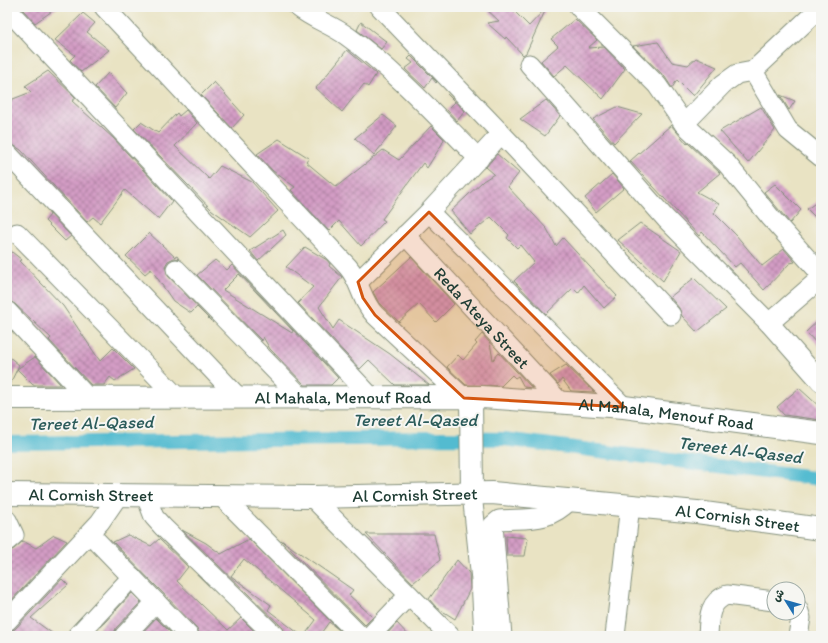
<svg xmlns="http://www.w3.org/2000/svg" width="828" height="643" viewBox="0 0 828 643" font-family="Itim,'Playpen Sans Arabic',sans-serif">
  <defs>
    <pattern id="building-cross-hatch" width="8" height="8" patternUnits="userSpaceOnUse"><rect width="8" height="8" fill="#d39cc4"/><path d="M0 0l8 8M0 8l8-8" fill="none" stroke="#ab80a0"/></pattern>
  </defs>
  <rect width="100%" height="100%" fill="#f6f6f2"/>
  <filter id="ink" filterUnits="userSpaceOnUse"><feTurbulence type="fractalNoise" baseFrequency=".025" numOctaves="2"/><feDisplacementMap in="SourceGraphic" scale="8" xChannelSelector="R" yChannelSelector="G"/><feConvolveMatrix kernelMatrix="1 2 1 2 8 2 1 2 1" color-interpolation-filters="sRGB"/></filter>
  <filter id="wash" filterUnits="userSpaceOnUse"><feTurbulence type="fractalNoise" baseFrequency=".012" numOctaves="4" result="noise"/><feDisplacementMap in="SourceGraphic" scale="16" xChannelSelector="R" yChannelSelector="G"/><feGaussianBlur stdDeviation="0.9" result="paint"/><feColorMatrix in="noise" values="0 0 0 0 0 0 0 0 0 0 0 0 0 0 0 0 0 1.4 0 .05"/><feComposite in="paint" operator="in"/></filter>
  <g filter="url(#wash)">
    <rect width="100%" height="100%" fill="#e9e3c3"/>
    <g fill="none" stroke-linecap="round" stroke-linejoin="round">
      <!-- canal -->
      <path stroke="#52bbd0" stroke-width="14" d="M7 443 442 438 504 439 821 479"/>
    </g>
    <g id="blocks">
      <!-- building -->
      <path fill="url(#building-cross-hatch)" fill-rule="evenodd" d="M27 7H58L35 23 23 10Z
        M484 7H510L529 26 544 10 545 11 526 53 523 55 506 37 505 39 487 23 499 21Z
        M83 13 95 23 87 32 109 50 81 72 70 60 75 55 55 40Z
        M575 19 597 40 588 48 604 47 625 69 603 99 567 65 554 76 541 61 558 46 551 39Z
        M361 22 387 42 381 49 357 30Z
        M658 42 672 62 688 65 696 58 717 67 693 96 677 80 672 88 665 77 633 46Z
        M347 50 376 74 368 87 364 84 342 112 316 88Z
        M411 56 437 82 436 83 432 78 425 88 405 69 413 63 408 59Z
        M48 71 76 98 72 101 113 138 172 201 158 219 125 190 100 223 93 217 87 222 21 150 10 143 7 142V104L13 99 31 92 25 86Z
        M108 73 127 93 115 108 95 87Z
        M214 82 244 115 232 128 201 95Z
        M447 94 465 111 457 121 447 110 455 102Z
        M780 95 795 101 789 110Z
        M546 100 560 116 545 136 520 119Z
        M617 107 642 114 614 143 593 119Z
        M761 107 775 130 748 163 720 131Z
        M186 110 197 123 175 146 209 179 220 166 252 182 278 211 250 237 212 210 134 129 141 122 158 133 177 113 179 116Z
        M383 115 397 126 374 155 355 138Z
        M671 125 687 144 688 143 720 173 697 192 719 204 714 213 736 235 762 266 784 249 795 262 790 263 764 290 740 263 735 267 702 232 699 236 630 161Z
        M431 126 444 139 442 144 427 168 423 163 382 219 385 221 361 246 339 221 329 231 291 190 295 187 273 171 257 154 279 139 309 158 306 162 336 187 383 150 399 160Z
        M497 154 519 173 508 187 547 229 556 246 563 238 617 296 604 308 584 285 578 293 573 288 546 314 514 281 534 262 520 245 517 248 507 238 509 235 491 217 470 234 451 211 483 181 494 174 486 167Z
        M612 174 624 188 596 212 585 198Z
        M775 184 801 210 790 223 764 192Z
        M821 199V223L807 209Z
        M48 212 71 236 65 241 45 221 50 215Z
        M640 223 681 251 663 281 618 240Z
        M283 230 286 235 258 261 250 251Z
        M149 233 175 257 177 256 179 259 174 258 168 261 165 266 168 276 213 323 197 307 191 313 173 301 151 269 145 274 126 256Z
        M305 247 327 260 330 264 329 266 342 277 319 307 333 329 339 320 390 354 429 385H395L369 360 360 369 298 303 313 287 286 267Z
        M7 248 22 260 20 261 63 306 100 361 113 348 134 369 115 381 110 377 104 385H91L49 340 51 338 15 304 7 300Z
        M411 257 454 304 436 322 419 304 399 322 379 303 373 292Z
        M215 260 227 270 232 265 338 378 331 385H305L270 349 263 337 262 341 197 275ZM239 274 293 331 292 333 223 290Z
        M694 278 726 309 697 332 682 316 679 308 670 297Z
        M821 318V348L806 332Z
        M482 334 490 343 493 360 499 353 532 388 524 387 518 376 515 378 512 375 501 386 466 385 447 367 458 355 463 360 477 344 475 342Z
        M7 355 19 365 9 386H7Z
        M35 357 61 385H33L17 369Z
        M566 365 594 392 571 391 562 379 558 384 550 375Z
        M799 388 821 408V420L784 415 777 407Z
        M182 530 206 543 221 554 249 539 339 630 329 622 319 636H304L316 620 244 559 231 576 271 605 268 610 302 636H286L283 628Z
        M366 534H434L440 560 413 583Z
        M54 535 67 541 7 605V552L14 549 23 541 36 548Z
        M128 535 151 546 159 539 188 567 177 581 228 630 241 618 259 636H200L197 628 113 542Z
        M506 536 528 538 525 556H507Z
        M281 540 353 590 349 595 373 617 365 625Z
        M457 560 469 573 470 589 455 619 436 607 429 599Z
        M62 579 68 585 31 618 56 636H7V632L15 629Z
        M132 593 141 602 116 628 113 636H92Z
        M156 618 174 636H139Z
        M397 623 409 636H385Z"/>
    </g>
  </g>
  <g filter="url(#ink)">
    <use href="#blocks" fill-opacity="0" stroke="#84907c" stroke-width="1"/>
    <g fill="none" stroke-linecap="round" stroke-linejoin="round">
      <!-- minor casing -->
      <g stroke="#84907c" stroke-width="21">
        <g id="minor">
          <path d="M104 7 348 267C361 282 361 301 375 315L464 398"/>
          <path d="M298 7C313 19 332 25 347 36 396 71 437 117 479 159"/>
          <path d="M380 7 516 149 671 315"/>
          <path d="M579 7 657 85 684 124 727 164 771 218 821 274"/>
          <path d="M7 9 371 397"/>
          <path d="M529 64 666 219 769 323 821 382"/>
          <path d="M753 71 788 130 821 157"/>
          <path d="M684 124 723 84 737 74 753 71 820 8"/>
          <path d="M7 153 238 397"/>
          <path d="M429 212 624 407"/>
          <path d="M17 233 177 397"/>
          <path id="s1" d="M405 235 559 401"/>
          <path d="M176 269 300 396"/>
          <path d="M358 282 429 212 501 134"/>
          <path d="M7 311 88 398"/>
          <path d="M769 323 821 278"/>
          <path d="M472 493 481 580 484 636"/>
          <path d="M146 496 154 517 163 527 275 636"/>
          <path d="M221 496 360 636"/>
          <path d="M312 497 450 636"/>
          <path d="M7 520 14 535 7 541"/>
          <path d="M90 534 189 636"/>
          <path d="M798 609 801 618 798 636"/>
          <path d="M7 621 100 522 118 496"/>
          <path d="M77 636 132 577"/>
          <path d="M124 636 156 602"/>
          <path d="M370 636 409 595"/>
          <path d="M502 636 493 525 499 520C528 518 548 523 570 500"/>
          <path d="M615 636 630 505"/>
          <path d="M708 636C709 619 708 602 727 595L774 601"/>
        </g>
      </g>
      <!-- major casing -->
      <g stroke="#84907c" stroke-width="24">
        <g id="major">
          <path d="M471 397 472 493"/>
          <path id="s2" d="M7 398 482 397 624 407 821 433"/>
          <path id="s3" d="M7 494 312 497 492 493 697 512 821 529"/>
        </g>
      </g>
      <!-- minor -->
      <use href="#minor" stroke="#fff" stroke-width="19"/>
      <!-- major -->
      <use href="#major" stroke="#fff" stroke-width="22"/>
    </g>
  </g>
  <!-- marked area -->
  <path fill="#d45610" fill-opacity="0.2" stroke="#d45610" stroke-width="3" stroke-linejoin="round" d="M429 212 624 407 464 398 375 315 363 298 358 282Z"/>
  <g text-anchor="middle" dominant-baseline="central" stroke-width="4" stroke-linejoin="round" paint-order="stroke">
    <!-- street labels -->
    <g font-size="17" fill="#1f3d34" stroke="#f6f6f2">
      <text stroke="none"><textPath href="#s1" startOffset="113">Reda Ateya Street</textPath></text>
      <text stroke="none"><textPath href="#s2" startOffset="336">Al Mahala, Menouf Road</textPath></text>
      <text stroke="none"><textPath href="#s2" startOffset="660">Al Mahala, Menouf Road</textPath></text>
      <text stroke="none"><textPath href="#s3" startOffset="84">Al Cornish Street</textPath></text>
      <text stroke="none"><textPath href="#s3" startOffset="408">Al Cornish Street</textPath></text>
      <text stroke="none"><textPath href="#s3" startOffset="732">Al Cornish Street</textPath></text>
    </g>
    <!-- water labels -->
    <g font-size="18" font-style="italic" fill="#2c5c5b" stroke="#f6f6f2">
      <text x="415" y="420">Tereet Al-Qased</text>
      <text transform="translate(91 423) rotate(-1)">Tereet Al-Qased</text>
      <text transform="translate(740 450) rotate(7)">Tereet Al-Qased</text>
    </g>
  </g>
  <!-- margin -->
  <rect width="828" height="643" fill="none" stroke="#f6f6f2" stroke-width="24"/>
  <!-- north arrow -->
  <g transform="translate(786 601) rotate(307)"><circle r="19" fill="#f6f6f2" stroke="#a0aca6"/>
  <path d="M0-3L7 15L0 10L-7 15Z" fill="#1f6fb2"/>
  <text y="-6" font-size="11" font-weight="bold" text-anchor="middle" fill="#1f3d34">ش</text>
  </g>
</svg>
